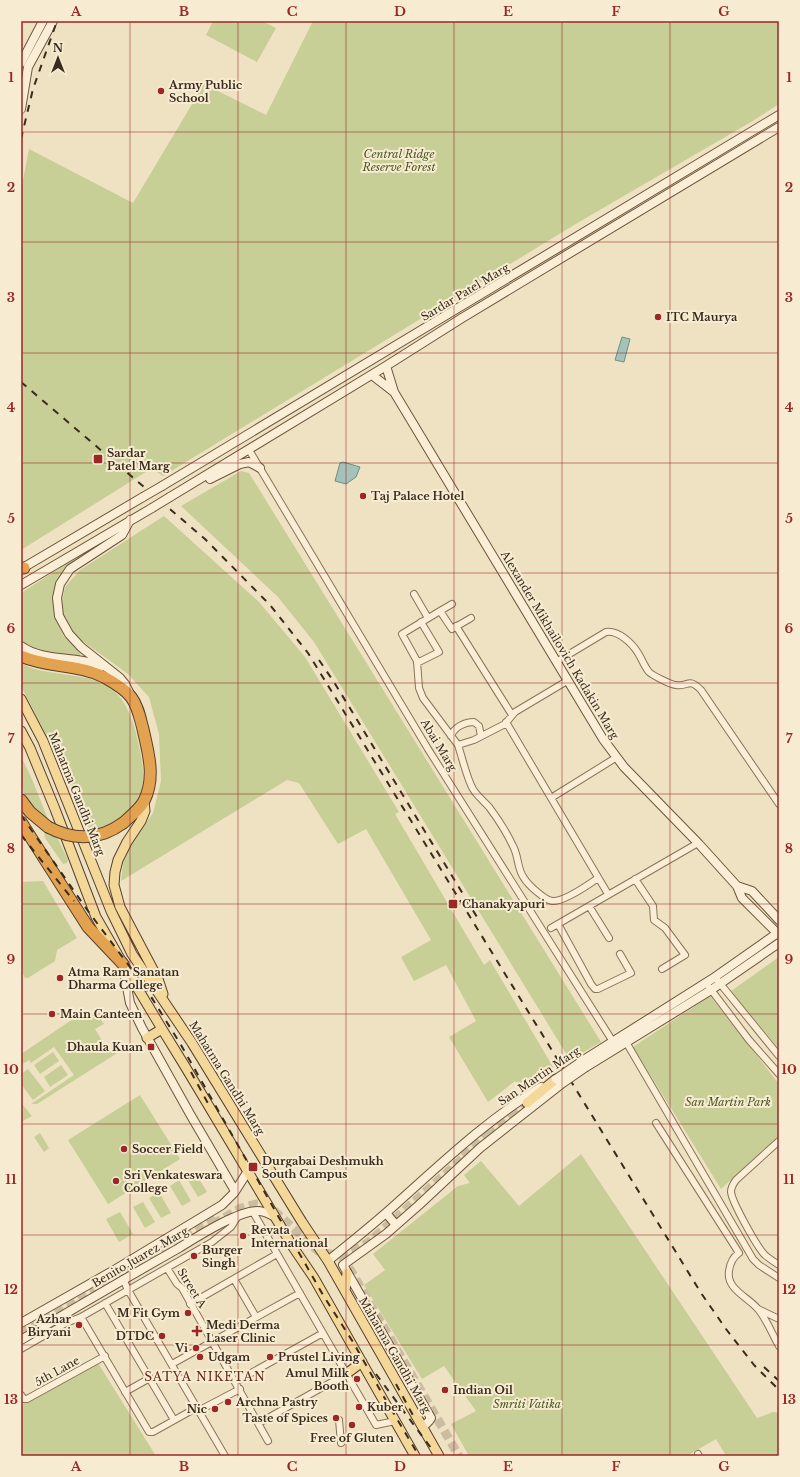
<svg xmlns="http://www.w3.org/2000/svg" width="800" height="1477" viewBox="0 0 800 1477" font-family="'Libre Baskerville',serif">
  <rect width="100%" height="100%" fill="#efe2c2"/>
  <!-- green -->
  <path fill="#c7ce96" d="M213 21H262L276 28 257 62 206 35Z
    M313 21H779V104L751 122 579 222 163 476 152 469 149 470 21 550V190L29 149 133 203 204 84 266 115Z
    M241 471 249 473 601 1042 570 1060 314 642 278 597 181 506Z
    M164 516 259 602 305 657 399 812 395 814 484 965 490 960 553 1067 520 1085 515 1081 488 1102 449 1037 476 1021 446 965 414 981 401 957 431 940 366 829 338 844 299 783 287 780 121 881 123 863 132 843 153 813 161 781 159 734 149 697 128 674 77 637 64 621 62 602 65 587 80 570Z
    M119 530 121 534 74 563 54 596V606L57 621 64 637 81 652 80 656 39 652 21 644V593Z
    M21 663C49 679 87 669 114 691 127 702 133 721 137 737 143 764 150 790 128 812 125 815 122 821 118 823 111 828 97 830 89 833L56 754 21 686Z
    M21 756 31 777 48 819 68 860 67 863 63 864 45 838 41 814 30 803 21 788Z
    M43 881 77 938 57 950 55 961 28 978H25L21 970V882Z
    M779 957V1049L731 991Z
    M710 996 779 1084V1136L721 1189 633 1047Z
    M85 1011 100 1018 104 1024 95 1029 109 1052 120 1046 122 1050 37 1104H31L74 1075 54 1047 31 1063 29 1060 21 1065V1054Z
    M53 1052 59 1061 40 1074 34 1065Z
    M61 1065 68 1075 50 1087 44 1077Z
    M28 1069 45 1091 33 1100 21 1084V1074Z
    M140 1095 180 1159 108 1204 68 1140Z
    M21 1103 32 1116 21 1122Z
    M40 1133 49 1148 44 1152 34 1137Z
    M581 1154 757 1418 773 1412 779 1413V1456H726L716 1439 687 1456H469L451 1424 476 1411 444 1366 422 1379 364 1285 385 1270 373 1254 458 1186 470 1183 464 1175 481 1161 519 1206Z
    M195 1172 207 1192 198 1197 186 1177Z
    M179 1180 191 1201 182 1206 170 1186Z
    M159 1192 171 1213 161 1218 149 1198Z
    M143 1202 155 1222 145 1228 133 1207Z
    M120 1212 133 1234 119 1242 106 1219Z
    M98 1363 156 1456H21V1405Z"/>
  <!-- water -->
  <path fill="#a5c2b9" stroke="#6b9087" d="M622 337 630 339 624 362 615 360Z
    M343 462 360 467 356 477 346 484 335 481 340 463Z"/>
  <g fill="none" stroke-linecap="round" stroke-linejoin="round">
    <!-- primary-tunnel -->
    <path stroke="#cbbda1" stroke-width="9" stroke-dasharray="9 4.5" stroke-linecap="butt" d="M510 1115 527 1103
      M489 1136 517 1114
      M462 1155 492 1129
      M213 1224 241 1208 256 1204 269 1206 318 1251C322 1251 326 1253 330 1254 344 1256 358 1249 369 1242L469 1153
      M341 1257 344 1259 459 1456
      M126 1271 217 1218
      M21 1334 133 1270"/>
    <!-- street casing -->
    <g stroke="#8a7359" stroke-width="8">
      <path id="street" d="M249 450 428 749 615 1045
        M414 594 428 618
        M440 611 452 604
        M471 618 452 629 440 611 402 634 417 661 419 688 423 698 458 745 474 740 505 724 515 712 567 681
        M456 626 512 715
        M556 662 606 632C618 630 632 643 638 653 642 659 644 666 649 672 652 675 671 685 676 685 689 687 688 677 701 690L779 804
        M417 663 439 652 421 622
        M506 722 608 894
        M451 736C454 727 465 722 474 722L479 726 481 736
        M458 745C462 757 467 779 473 789 477 796 484 801 489 807 498 819 507 833 513 846 519 857 517 869 524 878 528 885 545 900 552 901 564 902 588 885 598 878
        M551 798 617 757
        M635 879 653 906 654 920 665 928 685 955 662 969
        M589 906 609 938
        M558 924 591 984 595 989H598L631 973 620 954
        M551 928 698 843
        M718 981 779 1056
        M709 987 749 1040 779 1074
        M626 1042 753 1259 759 1265 779 1278
        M656 1123 739 1253C733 1257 730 1263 729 1271 726 1289 748 1297 758 1309 767 1320 772 1334 779 1346
        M779 1141 736 1180C733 1184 731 1187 731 1192 732 1202 756 1245 764 1254 768 1258 773 1261 779 1265
        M253 1212 376 1425 395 1421
        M167 1268 177 1284 182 1288 268 1441
        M123 1279 128 1290 225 1456
        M234 1279 256 1317
        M105 1303 174 1420
        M190 1304 277 1254
        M758 1309 779 1319
        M81 1317 149 1432H153L196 1408
        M21 1349 66 1323 81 1317 212 1242 231 1227 238 1216
        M172 1364 300 1293
        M235 1382 323 1333
        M125 1392 150 1378
        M21 1395 24 1399H27L105 1356
        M198 1411 240 1389
        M339 1420 341 1443
        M259 1423 346 1374
        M698 1454 699 1456"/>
    </g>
    <!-- secondary casing -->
    <g stroke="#6c543c" stroke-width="10">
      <path id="secondary" d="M21 63 43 21
        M21 109 28 67 53 21
        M386 366 394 392 603 739 624 767 699 844 737 886 742 898 779 935
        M372 375 394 392
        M210 479 240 464 249 462 260 468
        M162 486 779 115
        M170 497 386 366 462 318 779 127
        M21 569 143 497
        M21 585 152 508
        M21 646C45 663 76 654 101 667
        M130 694 125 684 120 678 81 647 69 634 59 616 57 598 60 584 70 569 122 535 130 520
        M737 886 752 891 779 920
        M123 966 130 1003 142 1028 190 1114 235 1191
        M582 1061 712 979 779 932
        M586 1067 711 990 779 943
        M386 1213 396 1225
        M328 1261C351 1242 374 1224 396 1204 442 1163 488 1119 541 1087
        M21 1323 116 1269 222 1205 234 1193 248 1171
        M21 1340C73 1309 126 1278 179 1248 197 1237 237 1211 258 1211 264 1211 270 1214 275 1217
        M423 1427 429 1421 431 1418 343 1265 386 1234 419 1205 480 1148 560 1085"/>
    </g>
    <!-- primary casing -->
    <g stroke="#57412d" stroke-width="11">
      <path id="primary" d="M21 699 43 741 111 911 132 954 192 1043 302 1222 328 1261 439 1456
        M21 731 30 748 55 809 96 917 123 964 162 1029 186 1068 293 1247 314 1278 415 1456
        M144 802 145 811 141 821 127 842 118 860 115 872 114 885 120 907 158 979 163 994
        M147 1038 162 1029
        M527 1103 556 1079
        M345 1291 347 1273
        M346 1374 362 1362"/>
    </g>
    <!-- highway casing -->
    <g stroke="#57412d" stroke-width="13">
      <path id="highway" d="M21 568H24
        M21 656C48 668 78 664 104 677 113 682 125 689 131 697 138 706 140 718 143 729 148 752 156 777 144 801 140 809 131 816 123 823
        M21 800 30 812 48 827
        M21 822 88 927 123 964"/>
    </g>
    <!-- street -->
    <use href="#street" stroke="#faefd6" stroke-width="6"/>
    <!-- secondary -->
    <use href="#secondary" stroke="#faefd6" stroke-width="8"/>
    <!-- primary -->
    <use href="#primary" stroke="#f4d899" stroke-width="9"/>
    <!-- highway -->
    <use href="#highway" stroke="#e2a250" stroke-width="11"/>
    <!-- rail -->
    <path stroke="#392b1d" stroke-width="2" stroke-dasharray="7 7" stroke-linecap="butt" d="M21 139 33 89 57 21
      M21 382 205 539 270 605 308 653 701 1293 726 1329 754 1365 779 1390
      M319 660 334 682 477 917
      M21 815 88 911 145 987 181 1045 323 1295 353 1342 384 1397 419 1456
      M21 835 74 901
      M191 1072 211 1109
      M764 1367 779 1381
      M376 1374 434 1452
      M396 1384 415 1419"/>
    <!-- secondary-bridge casing -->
    <g stroke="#6c543c" stroke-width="10" stroke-linecap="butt">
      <path id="secondary-bridge" d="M143 497 162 486
        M152 508 170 497
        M556 1079 582 1061
        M560 1085 586 1067"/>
    </g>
    <!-- highway-bridge casing -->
    <g stroke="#57412d" stroke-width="13" stroke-linecap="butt">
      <path id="highway-bridge" d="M48 827C74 841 100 840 123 823"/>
    </g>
    <!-- secondary-bridge -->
    <use href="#secondary-bridge" stroke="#faefd6" stroke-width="8"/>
    <!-- highway-bridge -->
    <use href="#highway-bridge" stroke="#e2a250" stroke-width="11"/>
  </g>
  <!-- grid -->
  <path fill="none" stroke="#9b2727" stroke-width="1" stroke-opacity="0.55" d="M130 21V1456M238 21V1456M346 21V1456M454 21V1456M562 21V1456M670 21V1456M21 132H779M21 242H779M21 353H779M21 463H779M21 573H779M21 683H779M21 794H779M21 904H779M21 1014H779M21 1124H779M21 1235H779M21 1345H779"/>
  <!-- markers -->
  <g fill="#9b2727" stroke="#f7ecd2" stroke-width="1.5">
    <circle cx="161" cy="91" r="4"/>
    <circle cx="658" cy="317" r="4"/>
    <rect x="93" y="454" width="10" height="10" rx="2"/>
    <circle cx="363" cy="496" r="4"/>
    <rect x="448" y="899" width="10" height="10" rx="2"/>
    <circle cx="60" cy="978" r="4"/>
    <circle cx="52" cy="1014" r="4"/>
    <rect x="147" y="1043" width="8" height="8" rx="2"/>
    <circle cx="124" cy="1149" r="4"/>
    <rect x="248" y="1162" width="10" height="10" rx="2"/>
    <circle cx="116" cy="1181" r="4"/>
    <circle cx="243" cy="1236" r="4"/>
    <circle cx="194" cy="1256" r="4"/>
    <circle cx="188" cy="1313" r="4"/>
    <circle cx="79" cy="1325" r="4"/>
    <path d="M195 1325h4v4h4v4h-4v4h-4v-4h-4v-4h4z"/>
    <circle cx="162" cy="1336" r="4"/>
    <circle cx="196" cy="1348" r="4"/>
    <circle cx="200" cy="1357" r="4"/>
    <circle cx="270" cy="1357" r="4"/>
    <circle cx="357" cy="1379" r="4"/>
    <circle cx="445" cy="1390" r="4"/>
    <circle cx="228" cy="1402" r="4"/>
    <circle cx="359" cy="1407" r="4"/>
    <circle cx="215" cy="1409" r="4"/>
    <circle cx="336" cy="1418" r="4"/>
    <circle cx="352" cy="1425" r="4"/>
  </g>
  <g text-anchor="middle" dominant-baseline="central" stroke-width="4" stroke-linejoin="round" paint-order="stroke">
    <!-- poi labels -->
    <g font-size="11" font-weight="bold" fill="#392b1d" stroke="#f7ecd2" text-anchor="start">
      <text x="169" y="85">Army Public<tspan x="169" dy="13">School</tspan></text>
      <text x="666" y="317">ITC Maurya</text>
      <text x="107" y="453">Sardar<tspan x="107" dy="13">Patel Marg</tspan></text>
      <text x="371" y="496">Taj Palace Hotel</text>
      <text x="462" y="904">Chanakyapuri</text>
      <text x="68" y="972">Atma Ram Sanatan<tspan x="68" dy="13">Dharma College</tspan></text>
      <text x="60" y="1014">Main Canteen</text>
      <text x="143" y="1047" text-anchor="end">Dhaula Kuan</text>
      <text x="132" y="1149">Soccer Field</text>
      <text x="262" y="1161">Durgabai Deshmukh<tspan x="262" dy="13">South Campus</tspan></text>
      <text x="124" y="1175">Sri Venkateswara<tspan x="124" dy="13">College</tspan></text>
      <text x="251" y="1230">Revata<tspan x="251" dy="13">International</tspan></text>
      <text x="202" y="1250">Burger<tspan x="202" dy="13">Singh</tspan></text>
      <text x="180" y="1313" text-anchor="end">M Fit Gym</text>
      <text x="71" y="1319" text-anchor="end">Azhar<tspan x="71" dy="13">Biryani</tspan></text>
      <text x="206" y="1325">Medi Derma<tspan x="206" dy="13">Laser Clinic</tspan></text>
      <text x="154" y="1336" text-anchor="end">DTDC</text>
      <text x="188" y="1348" text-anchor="end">Vi</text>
      <text x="208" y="1357">Udgam</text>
      <text x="278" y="1357">Prustel Living</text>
      <text x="349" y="1373" text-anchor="end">Amul Milk<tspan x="349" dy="13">Booth</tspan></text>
      <text x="453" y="1390">Indian Oil</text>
      <text x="236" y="1402">Archna Pastry</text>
      <text x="367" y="1407">Kuber</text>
      <text x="207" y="1409" text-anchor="end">Nic</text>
      <text x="328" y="1418" text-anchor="end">Taste of Spices</text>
      <text x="352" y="1438" text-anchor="middle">Free of Gluten</text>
    </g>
    <!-- park labels -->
    <g font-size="11" font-style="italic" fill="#495623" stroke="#f7ecd2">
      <text x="399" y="154">Central Ridge<tspan x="399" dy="13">Reserve Forest</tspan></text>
      <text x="728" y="1102">San Martin Park</text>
      <text x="527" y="1404">Smriti Vatika</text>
    </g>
    <!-- street labels -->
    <g font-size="11" fill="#392b1d" stroke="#f7ecd2">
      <text transform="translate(465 292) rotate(-31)">Sardar Patel Marg</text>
      <text transform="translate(560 645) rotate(59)">Alexander Mikhailovich Kadakin Marg</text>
      <text transform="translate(439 745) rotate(59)">Abai Marg</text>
      <text transform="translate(77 794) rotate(68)">Mahatma Gandhi Marg</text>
      <text transform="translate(539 1076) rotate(-34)">San Martin Marg</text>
      <text transform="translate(227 1078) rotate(58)">Mahatma Gandhi Marg</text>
      <text transform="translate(140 1257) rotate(-30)">Benito Juarez Marg</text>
      <text transform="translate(192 1288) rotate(58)">Street A</text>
      <text transform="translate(395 1355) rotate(60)">Mahatma Gandhi Marg</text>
      <text transform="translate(57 1371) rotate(-29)">5th Lane</text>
    </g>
    <!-- neighbourhood labels -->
    <g font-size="12" letter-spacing="1" fill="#672c1b" stroke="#f7ecd2">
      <text x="205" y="1376">SATYA NIKETAN</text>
    </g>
  </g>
  <!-- border -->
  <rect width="800" height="1477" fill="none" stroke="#f7ecd2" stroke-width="44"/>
  <!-- north arrow -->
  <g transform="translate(58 58)" stroke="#f7ecd2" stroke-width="3" paint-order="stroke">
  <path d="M0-3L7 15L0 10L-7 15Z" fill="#392b1d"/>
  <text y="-6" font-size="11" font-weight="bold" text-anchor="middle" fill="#392b1d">N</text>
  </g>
  <rect x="22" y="22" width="756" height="1433" fill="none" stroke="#9b2727" stroke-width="1.5"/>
  <g font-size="13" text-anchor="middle" font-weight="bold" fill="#9b2727">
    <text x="76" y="16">A</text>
    <text x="184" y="16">B</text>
    <text x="292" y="16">C</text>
    <text x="400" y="16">D</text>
    <text x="508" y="16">E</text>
    <text x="616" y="16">F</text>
    <text x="724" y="16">G</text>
    <text x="11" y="82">1</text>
    <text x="789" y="82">1</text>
    <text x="11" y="192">2</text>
    <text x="789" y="192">2</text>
    <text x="11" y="302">3</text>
    <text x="789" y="302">3</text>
    <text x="11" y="412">4</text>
    <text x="789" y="412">4</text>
    <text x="11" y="523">5</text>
    <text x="789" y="523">5</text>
    <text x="11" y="633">6</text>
    <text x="789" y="633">6</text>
    <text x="11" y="743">7</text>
    <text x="789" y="743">7</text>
    <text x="11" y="853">8</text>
    <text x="789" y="853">8</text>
    <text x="11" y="964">9</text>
    <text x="789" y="964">9</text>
    <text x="11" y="1074">10</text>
    <text x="789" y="1074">10</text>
    <text x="11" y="1184">11</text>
    <text x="789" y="1184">11</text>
    <text x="11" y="1294">12</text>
    <text x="789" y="1294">12</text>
    <text x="11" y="1404">13</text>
    <text x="789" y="1404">13</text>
    <text x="76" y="1471">A</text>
    <text x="184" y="1471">B</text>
    <text x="292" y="1471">C</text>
    <text x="400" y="1471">D</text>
    <text x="508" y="1471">E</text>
    <text x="616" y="1471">F</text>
    <text x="724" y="1471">G</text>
  </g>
</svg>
